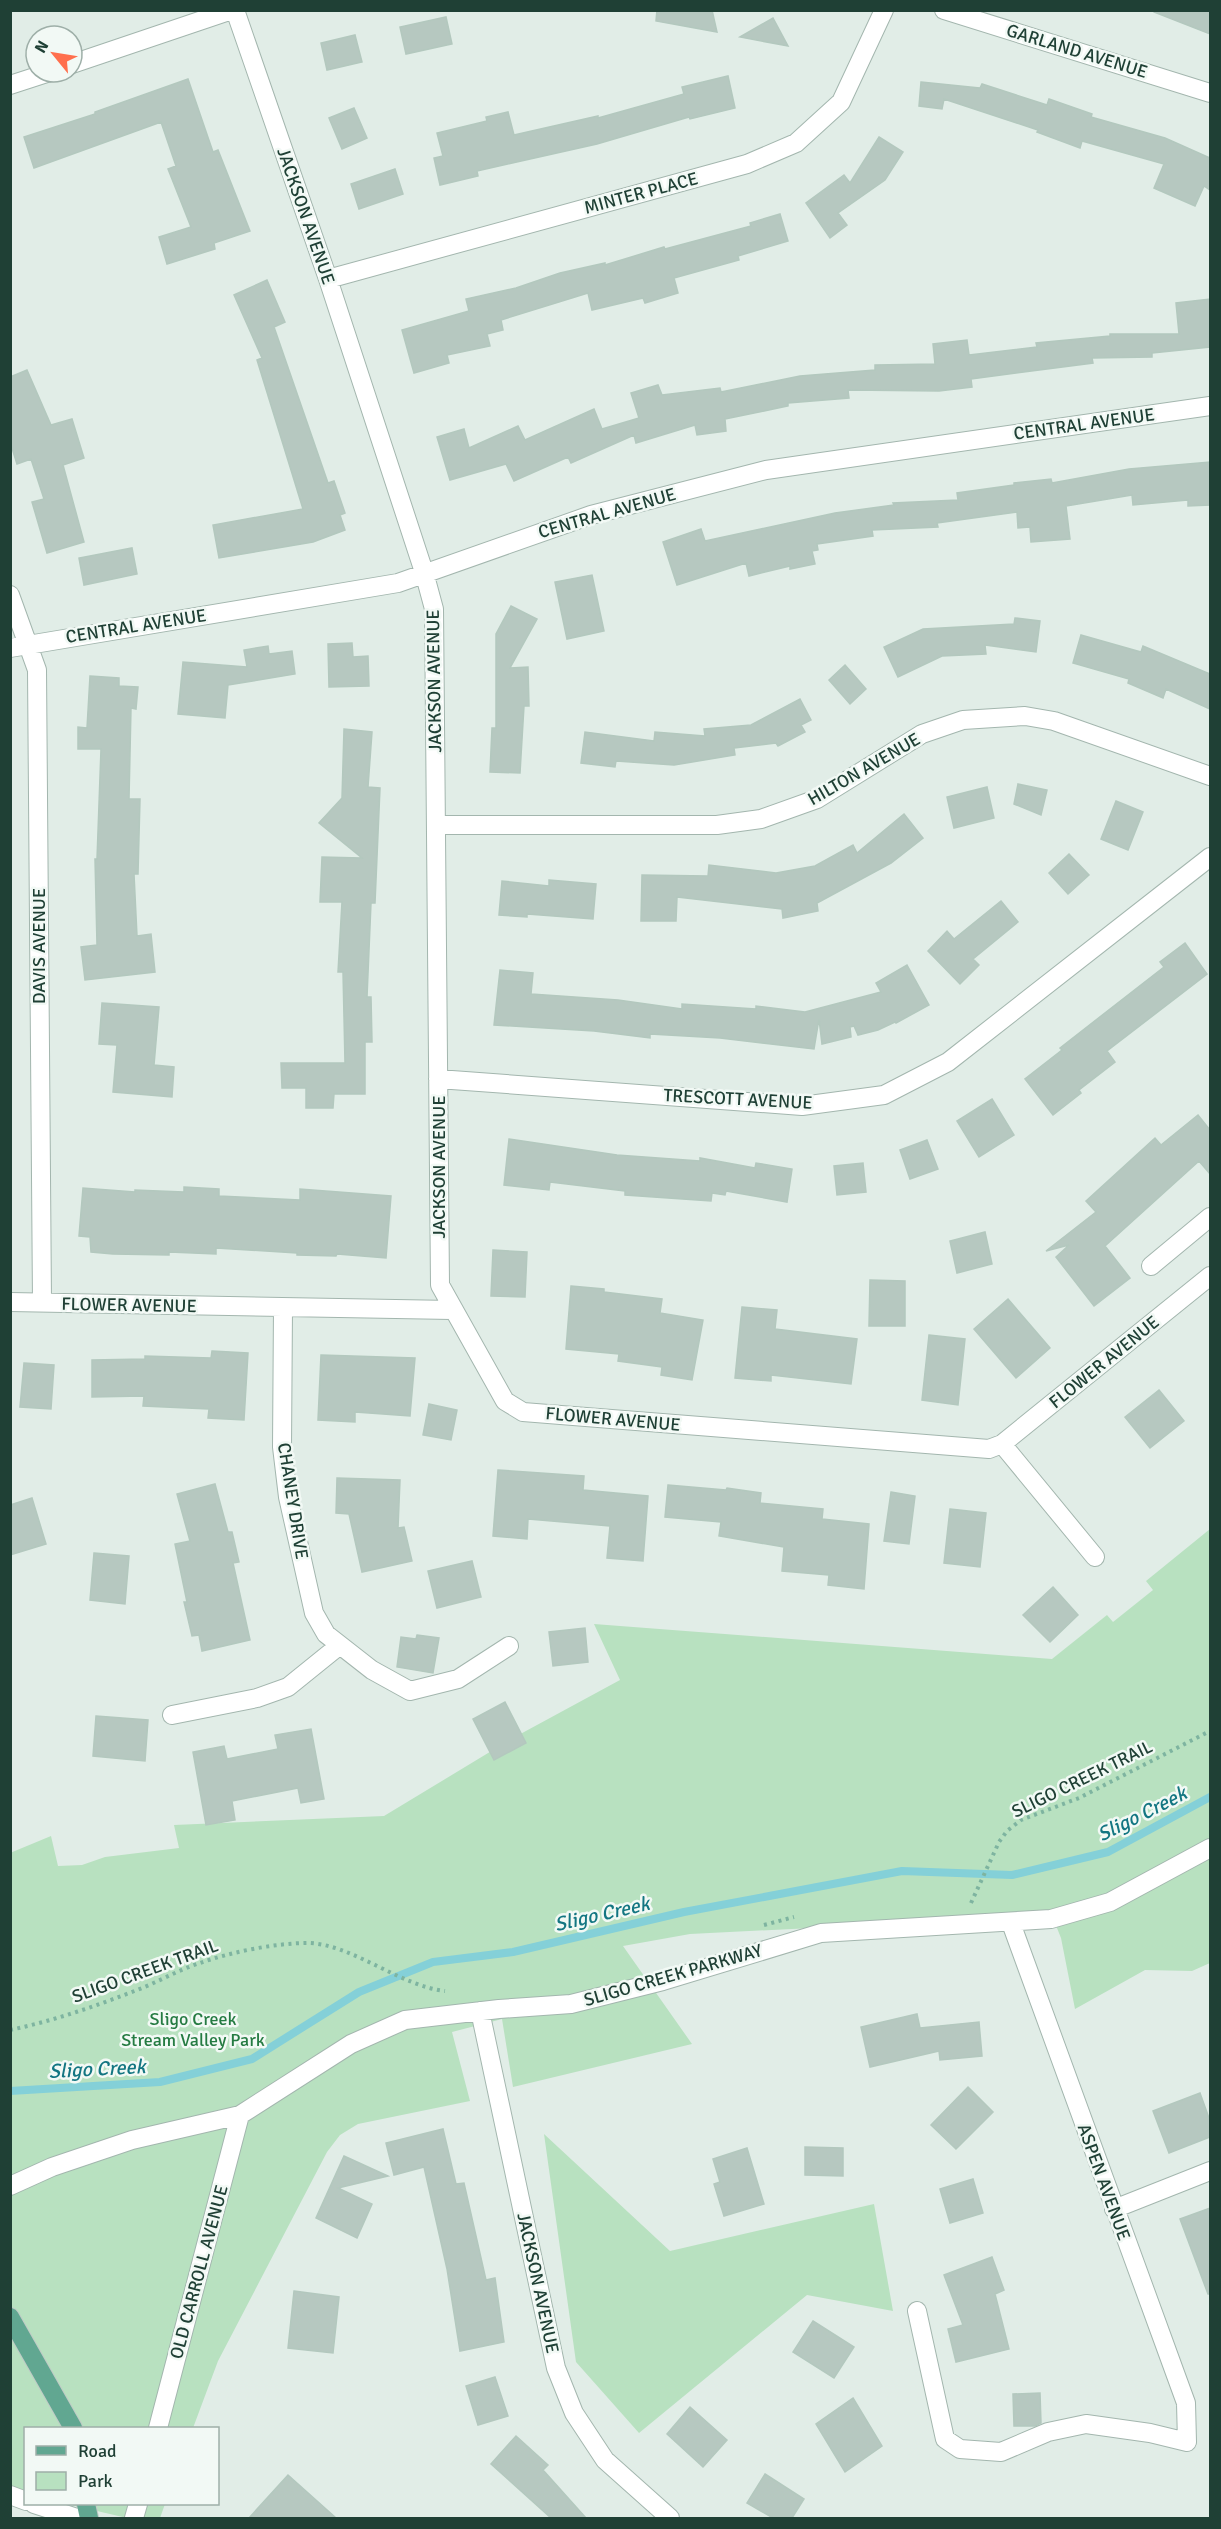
<svg xmlns="http://www.w3.org/2000/svg" width="1221" height="2529" viewBox="0 0 1221 2529" font-family="Signika,sans-serif">
  <rect width="100%" height="100%" fill="#e1ede7"/>
  <!-- green -->
  <path fill="#b8e1c0" d="M1210 1529V1963L1192 1971 1145 1970 1075 2009 1061 1938 1051 1913 1031 1917 690 1934 623 1946 692 2044 513 2087 502 2019 452 2032 470 2101 358 2124 340 2135 327 2152 218 2361 193 2428H26L25 2493 10 2489V1853L51 1836 58 1866 82 1865 105 1857 179 1848 174 1825 384 1816 513 1738 620 1680 594 1624 1052 1659 1107 1615 1113 1622 1153 1590 1146 1581Z
    M544 2134 670 2251 874 2204 893 2311 807 2295 639 2433 576 2362Z
    M67 2504H165L160 2518H127Z"/>
  <g fill="none" stroke-linecap="round" stroke-linejoin="round">
    <!-- stream -->
    <path stroke="#84d0d8" stroke-width="8" d="M10 2091 160 2082 252 2059 359 1992 433 1962 513 1952 684 1912 902 1871 1012 1875 1108 1852 1210 1797"/>
  </g>
  <!-- building -->
  <path fill="#b6c8c0" stroke="#b3c8be" stroke-width="1.5" d="M657 10H712L717 32 656 21Z
    M1154 10H1210V34L1154 12Z
    M446 17 452 44 406 54 400 27Z
    M773 18 788 46 740 37Z
    M355 35 362 62 327 70 321 43Z
    M728 76 735 108 690 119 689 117 597 144 477 171 478 176 440 185 434 158 443 156 437 133 487 121 486 117 508 112 514 135 598 116V118L684 94 682 87Z
    M188 79 213 152 218 150 250 231 214 243 215 249 167 264 159 237 191 227 168 169 176 166 161 122 34 168 24 137 95 114V112Z
    M921 82 980 88 982 84 1047 105 1049 99 1092 114 1091 117 1165 138 1210 158V190L1204 186 1195 206 1154 188 1164 164 1082 141 1080 148 1037 132 1038 130 944 99 942 109 919 106Z
    M354 108 367 138 342 149 329 118Z
    M879 137 903 152 885 180 838 213 847 225 830 238 806 203 844 175 850 183Z
    M395 169 403 194 359 209 351 184Z
    M780 214 788 241 738 256 739 260 674 278 678 293 645 303 643 298 592 310 588 293 501 320 503 330 487 334 490 346 447 355 449 363 414 373 402 330 469 311 466 299 516 288 560 273 605 263V265L664 247 665 249 751 226 750 223Z
    M267 280 285 322 274 327 328 483 334 481 345 513 340 515 345 530 313 542 219 558 213 525 303 509 257 360 262 358 234 295Z
    M1210 299V347L1152 353V357L1092 358 1093 363 971 379 972 387 939 391 848 390 849 398 788 403V406L725 419 726 431 697 435 695 425 636 443 634 435 571 463 568 457 514 481 506 464 450 480 437 437 464 429 469 448 518 426 525 440 594 409 602 429 639 418 631 393 658 385 662 395 720 388 721 392 800 376 875 370V365L935 364 933 344 967 340 969 355 1037 347 1036 343 1110 336V334H1179L1176 303Z
    M27 370 51 425 72 419 84 458 63 465 84 542 47 553 32 502 44 499 31 459 17 464 10 442V377Z
    M1210 462V505L1188 506V500L1133 505 1132 495 1066 506 1070 539 1031 542 1030 527 1018 528 1017 512 937 523 938 527 872 530 873 536 817 544 818 550 812 551 815 564 790 569V566L749 576 746 563 677 585 663 542 701 529 705 541 835 513 894 505 893 503 958 500 957 493 1014 485V483L1051 479 1052 483 1129 469Z
    M132 548 137 574 84 585 79 558Z
    M592 575 604 631 567 639 555 582Z
    M511 606 537 619 510 668 528 667 529 706H524L520 773 490 772 492 728H496V634Z
    M1015 618 1040 621 1036 652 985 645 986 654 942 656 898 677 884 647 923 629 1014 624Z
    M1081 635 1141 652 1143 646 1210 674V709L1166 689 1163 698 1128 683 1129 679 1073 663Z
    M352 643 353 657 368 656 369 686 329 687 328 644Z
    M268 646 269 654 292 651 295 674 228 685 225 718 178 714 183 662 247 667 244 650Z
    M845 665 866 689 850 704 829 680Z
    M90 676 119 678V686L138 687 136 709 131 708 129 799H140L138 874H134L137 936 151 934 155 972 85 980 81 947 97 945 95 859H97L101 749H78V727L87 728Z
    M800 699 811 720 801 725 805 732 778 746 776 743 734 748 735 755 674 765 616 761 615 767 581 763 585 732 654 741 655 732 705 736 704 729 751 725Z
    M344 729 372 732 368 787 380 788 375 903H371L367 997H371L372 1042H365V1094H334L333 1108H306V1088H282L281 1063H345L343 972H338L342 902H320L322 857 362 858 319 823 342 798Z
    M1018 784 1047 790 1041 815 1014 804Z
    M987 787 994 818 954 828 947 797Z
    M1116 801 1143 812 1128 850 1101 839Z
    M904 814 923 838 891 863 817 903 818 911 783 918 782 909 677 897 676 921H641L642 875 708 876 709 865 776 873 815 866 853 845 857 853Z
    M1069 854 1089 875 1068 894 1049 873Z
    M549 880 596 884 593 919 527 914V917L499 915 502 881 549 886Z
    M1001 901 1018 922 973 959 979 965 960 984 928 951 947 931 954 939Z
    M1185 943 1207 974 1107 1051 1115 1062 1079 1090 1081 1093 1053 1115 1025 1079 1062 1050 1060 1048 1164 967 1160 962Z
    M907 965 929 1005 896 1023 895 1022 878 1030 858 1035 854 1026 850 1027 851 1037 822 1044 819 1019 814 1049 720 1038 650 1034V1038L594 1031 494 1025 500 970 533 973 531 994 618 1000 682 1009V1004L756 1009V1006L805 1012 881 992 876 983Z
    M102 1003 159 1007 154 1065 174 1067 172 1097 113 1092 117 1045 99 1044Z
    M992 1099 1014 1135 979 1157 957 1121Z
    M1198 1115 1210 1130V1174L1199 1161 1105 1246 1130 1278 1094 1306 1056 1257 1069 1245 1046 1251 1096 1212 1086 1201 1155 1138 1161 1145Z
    M509 1139 617 1155 700 1161V1158L755 1168 756 1163 792 1169 787 1202 726 1191 725 1195 712 1193 711 1201 625 1195V1191L550 1182 549 1190 504 1185Z
    M927 1140 938 1169 910 1179 900 1150Z
    M863 1163 866 1192 837 1195 834 1166Z
    M184 1187 219 1189V1196L300 1200V1189L391 1196 386 1258 337 1254 336 1256 297 1255V1253L216 1248V1254L169 1252V1255L113 1254 91 1252 90 1237 79 1236 83 1188 135 1192V1190L184 1192Z
    M985 1232 992 1264 957 1273 950 1241Z
    M493 1250 527 1252 525 1297 491 1296Z
    M870 1280 905 1281V1326H869Z
    M571 1286 604 1289V1292L662 1299 660 1313 703 1320 692 1380 661 1375 662 1367 618 1361 619 1354 566 1349Z
    M1008 1299 1050 1348 1016 1378 974 1329Z
    M742 1307 777 1310 775 1329 857 1339 851 1384 771 1375V1381L735 1378Z
    M929 1335 965 1339 958 1405 922 1400Z
    M212 1351 248 1353 244 1420 208 1418 209 1409 143 1406 144 1396 92 1397V1360L145 1359V1356L211 1358Z
    M321 1355 415 1358 410 1416 355 1412V1422L318 1420Z
    M24 1363 54 1365 51 1409 20 1407Z
    M1159 1390 1184 1421 1150 1448 1125 1417Z
    M429 1404 457 1410 451 1440 423 1435Z
    M498 1470 584 1476 583 1490 648 1496 643 1561 607 1558 610 1526 528 1519 527 1539 493 1536Z
    M337 1478 400 1480 398 1528 404 1527 412 1561 362 1572 349 1514 336 1513Z
    M215 1484 228 1532H232L239 1562 233 1563 250 1640 202 1651 199 1635 192 1636 184 1602H187L175 1544 190 1541 177 1494Z
    M668 1485 726 1490 727 1488 761 1493 760 1503 823 1509 822 1519 869 1524 864 1589 828 1585 829 1575 782 1571 784 1547 719 1536 721 1522 665 1517Z
    M891 1492 915 1496 909 1544 884 1541Z
    M32 1498 46 1544 10 1555V1505Z
    M950 1509 986 1513 980 1567 944 1563Z
    M94 1553 129 1556 125 1604 90 1600Z
    M472 1561 481 1597 437 1608 428 1571Z
    M1053 1587 1078 1615 1050 1642 1023 1615Z
    M585 1628 588 1662 553 1666 549 1632Z
    M417 1635 439 1638 433 1673 397 1667 401 1637 416 1639Z
    M505 1702 526 1743 494 1760 473 1719Z
    M96 1716 148 1720 145 1761 93 1756Z
    M311 1729 324 1799 301 1803 298 1788 232 1801 235 1820 206 1825 193 1752 224 1746 227 1759 278 1749 275 1735Z
    M917 2014 920 2028 979 2022 982 2056 940 2060 939 2051 870 2067 861 2027Z
    M968 2087 993 2112 956 2149 931 2125Z
    M1200 2093 1210 2121V2137L1169 2153 1153 2111Z
    M443 2129 456 2184 464 2183 486 2280 495 2278 504 2342 460 2351 447 2269 424 2167 394 2175 386 2143Z
    M805 2147 843 2148V2176L805 2175Z
    M747 2148 764 2204 724 2216 714 2184 720 2182 713 2159Z
    M344 2156 388 2176 338 2188 372 2204 357 2238 316 2218Z
    M973 2179 983 2213 950 2223 940 2189Z
    M1210 2208V2294H1208L1180 2219Z
    M992 2257 1004 2290 995 2294 1009 2349 956 2362 948 2329 963 2325 944 2275Z
    M294 2291 339 2297 333 2353 288 2348Z
    M813 2321 854 2347 834 2378 793 2352Z
    M495 2377 508 2416 478 2425 466 2386Z
    M1040 2393 1041 2423 1035 2426H1014L1013 2394Z
    M853 2398 882 2446 845 2472 816 2424Z
    M690 2407 727 2440 703 2467 667 2434Z
    M516 2436 548 2465 543 2470 586 2518H551L491 2464Z
    M765 2474 804 2499 792 2518H773L747 2503Z
    M288 2475 336 2518H249Z"/>
  <g fill="none" stroke-linecap="round" stroke-linejoin="round">
    <!-- minor casing -->
    <g stroke="#a3b6ae" stroke-width="20">
      <path id="minor" d="M235 10 328 279 424 572 434 609 440 1285 505 1401 523 1412 989 1449 1002 1444 1210 1276
        M944 10 1210 93
        M72 64 232 10
        M10 85 50 72
        M328 279 747 164 796 143 841 102 884 10
        M10 595 37 670 42 1302
        M10 648 398 583 591 515 766 470 1210 406
        M436 825H717L761 819 817 799 922 734 963 720 1025 716 1054 721 1210 776
        M438 1079 802 1106 884 1095 948 1062 1210 857
        M1151 1266 1210 1217
        M10 1302 452 1310
        M283 1308 282 1447 288 1497 314 1613 326 1634 372 1670 410 1691 458 1679 509 1646
        M1002 1444 1095 1557
        M172 1715 257 1698 288 1687 340 1645
        M480 2011 556 2368 574 2413 605 2460 670 2518
        M10 2186 52 2167 132 2140 240 2115 351 2044 405 2020 499 2009 571 2004 663 1981 821 1933 1051 1919 1110 1902 1210 1848
        M1114 2209 1210 2171
        M917 2311 945 2439 960 2449 1001 2452 1048 2432 1086 2424 1150 2433 1187 2442 1186 2403 1011 1923
        M158 2428 240 2115
        M10 2495 26 2501
        M34 2504 77 2518
        M134 2518 138 2504"/>
    </g>
    <!-- major casing -->
    <g stroke="#c0cac6" stroke-width="20">
      <path id="major" d="M10 2317 73 2428
        M86 2504 89 2518"/>
    </g>
    <!-- path -->
    <path stroke="#7eb4a0" stroke-width="4" stroke-dasharray="3 4.5" stroke-linecap="butt" d="M971 1903 999 1842 1007 1831 1021 1820 1079 1798 1210 1731
      M764 1925 794 1917
      M10 2030C53 2021 96 2006 137 1990 158 1982 178 1970 200 1963 231 1952 275 1943 308 1943 352 1944 400 1986 445 1991"/>
    <!-- minor -->
    <use href="#minor" stroke="#fff" stroke-width="18"/>
    <!-- major -->
    <use href="#major" stroke="#61a791" stroke-width="18"/>
  </g>
  <g text-anchor="middle" dominant-baseline="central" stroke-width="5" stroke-linejoin="round" paint-order="stroke">
    <!-- street labels -->
    <g font-size="18" fill="#1f4035" stroke="#f2f9f5">
      <text transform="translate(1077 51) rotate(17)">GARLAND AVENUE</text>
      <text transform="translate(641 193) rotate(-15)">MINTER PLACE</text>
      <text transform="translate(306 216) rotate(71)">JACKSON AVENUE</text>
      <text transform="translate(1084 424) rotate(-8)">CENTRAL AVENUE</text>
      <text transform="translate(607 513) rotate(-16)">CENTRAL AVENUE</text>
      <text transform="translate(136 626) rotate(-9)">CENTRAL AVENUE</text>
      <text transform="translate(434 681) rotate(-91)">JACKSON AVENUE</text>
      <text transform="translate(864 769) rotate(-30)">HILTON AVENUE</text>
      <text transform="translate(39 946) rotate(-90)">DAVIS AVENUE</text>
      <text transform="translate(738 1099) rotate(3)">TRESCOTT AVENUE</text>
      <text transform="translate(439 1167) rotate(-90)">JACKSON AVENUE</text>
      <text transform="translate(129 1305) rotate(1)">FLOWER AVENUE</text>
      <text transform="translate(1104 1362) rotate(-39)">FLOWER AVENUE</text>
      <text transform="translate(613 1419) rotate(5)">FLOWER AVENUE</text>
      <text transform="translate(293 1501) rotate(81)">CHANEY DRIVE</text>
      <text transform="translate(1082 1779) rotate(-26)">SLIGO CREEK TRAIL</text>
      <text transform="translate(145 1971) rotate(-20)">SLIGO CREEK TRAIL</text>
      <text transform="translate(673 1975) rotate(-16)">SLIGO CREEK PARKWAY</text>
      <text transform="translate(1104 2182) rotate(70)">ASPEN AVENUE</text>
      <text transform="translate(199 2272) rotate(-75)">OLD CARROLL AVENUE</text>
      <text transform="translate(538 2283) rotate(78)">JACKSON AVENUE</text>
    </g>
    <!-- park labels -->
    <g font-size="18" fill="#257b42" stroke="#f2f9f5">
      <text x="193" y="2019">Sligo Creek<tspan x="193" dy="21">Stream Valley Park</tspan></text>
    </g>
    <!-- water labels -->
    <g font-size="20" font-style="italic" fill="#137682" stroke="#f2f9f5">
      <text transform="translate(1142 1814) rotate(-27)">Sligo Creek</text>
      <text transform="translate(602 1914) rotate(-13)">Sligo Creek</text>
      <text transform="translate(97 2069) rotate(-3)">Sligo Creek</text>
    </g>
  </g>
  <!-- border -->
  <rect width="1221" height="2529" fill="none" stroke="#1f4035" stroke-width="24"/>
  <!-- legend -->
  <rect x="24" y="2427" width="195" height="78" fill="#f2f9f5" stroke="#9eafa8" stroke-width="1.5"/>
  <rect x="36" y="2446" width="30" height="9" fill="#61a791" stroke="#9eafa8" stroke-width="1.5"/>
  <text x="78" y="2457" font-size="18" fill="#1f4035">Road</text>
  <rect x="36" y="2472" width="30" height="18" fill="#b8e1c0" stroke="#9eafa8" stroke-width="1.5"/>
  <text x="78" y="2487" font-size="18" fill="#1f4035">Park</text>
  <!-- north arrow -->
  <g transform="translate(54 54) rotate(300)"><circle r="28" fill="#f2f9f5" stroke="#9eafa8" stroke-width="1.5"/>
  <path d="M0-4.5L10 22L0 15L-10 22Z" fill="#ff6f4d"/>
  <text y="-9" font-size="16" font-weight="bold" text-anchor="middle" fill="#1f4035">N</text>
  </g>
</svg>
